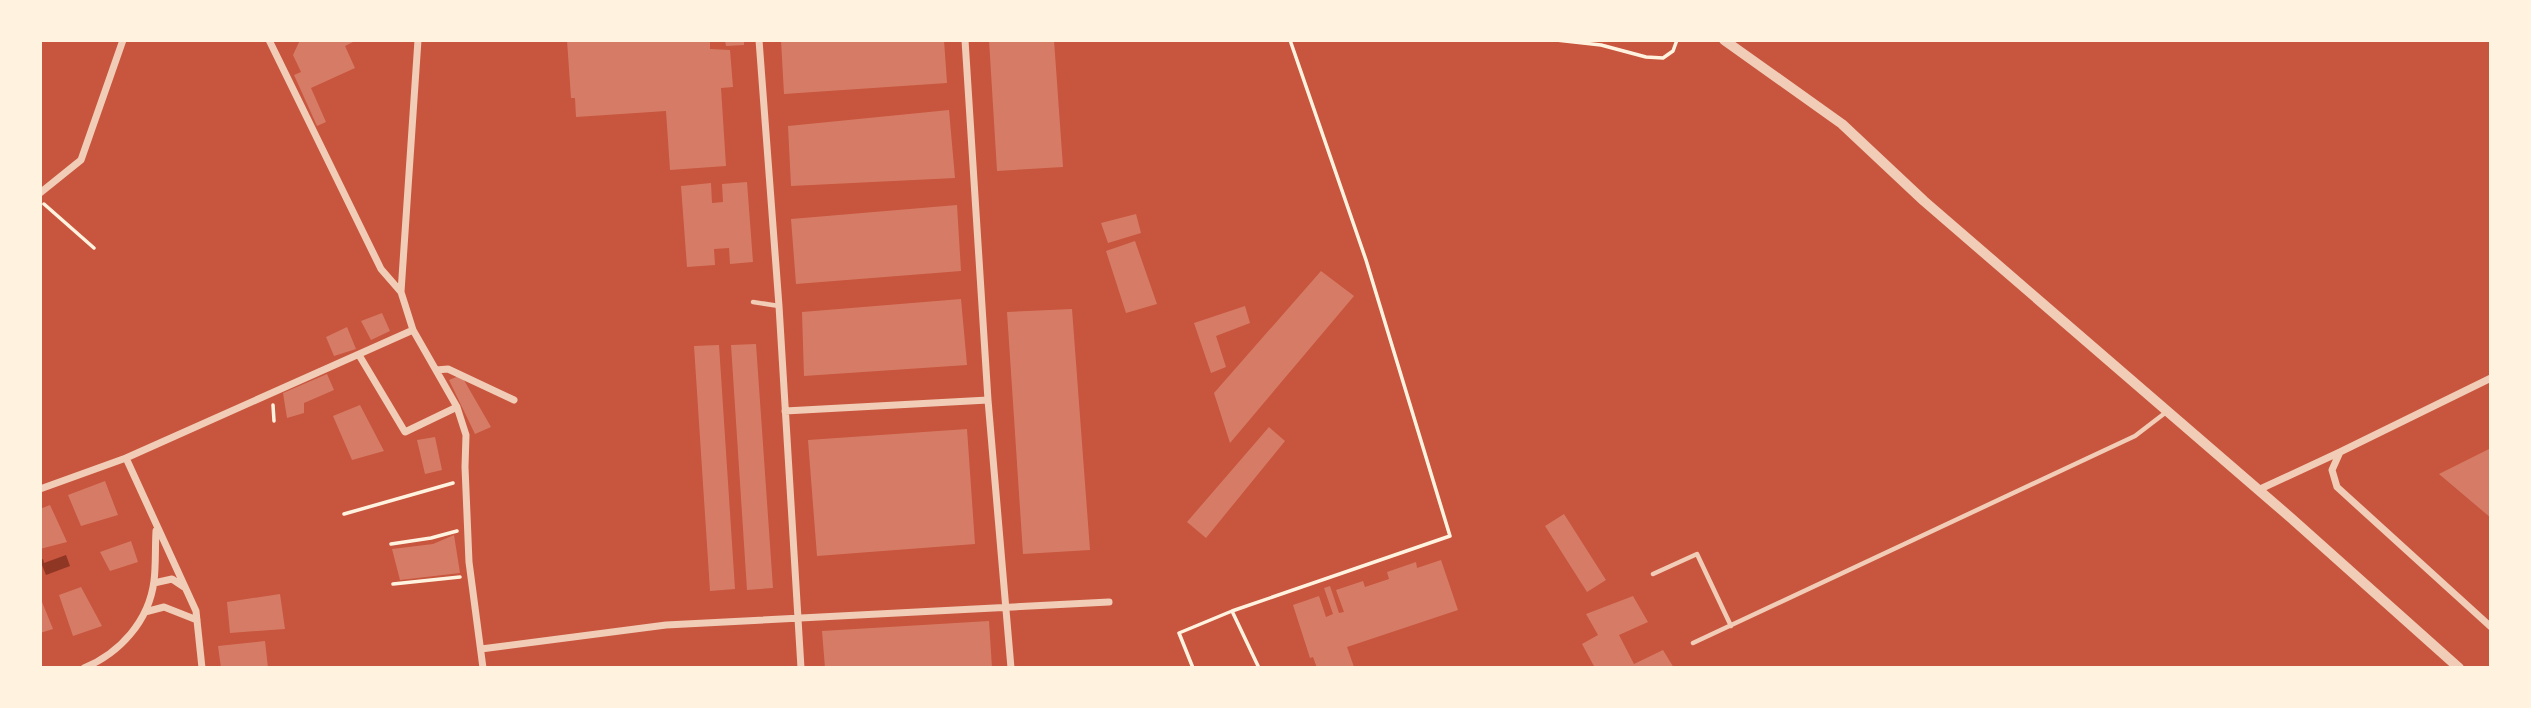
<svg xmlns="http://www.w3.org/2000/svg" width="2531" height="708" viewBox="0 0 2531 708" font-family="'PT Sans Narrow',sans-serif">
  <rect width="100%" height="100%" fill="#c8553d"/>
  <!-- water -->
  <path fill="#8f3625" d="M66 555 70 566 46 575 40 560 43 559 44 563Z"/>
  <!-- building -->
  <path fill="#d67c66" d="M300 40H357L345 46 355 68 311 88 326 122 317 126 294 75 301 72 293 55Z
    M567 40H710V49L730 50 733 87 721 88 726 166 670 170 666 111 576 117 575 98H571Z
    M725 40H744V45L726 46Z
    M781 40H944L947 83 784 94Z
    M989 40H1054L1063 167 997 171Z
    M949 110 955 178 791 186 788 126Z
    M747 182 753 262 730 264 729 248 714 249 715 265 687 267 681 186 711 183 712 203 723 202 722 184Z
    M957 205 961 271 796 284 791 219Z
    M1136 214 1141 233 1108 243 1101 223Z
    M1135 241 1157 304 1126 313 1106 251Z
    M1321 271 1354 296 1230 443 1214 393Z
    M961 299 967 365 804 376 802 312Z
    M1245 306 1250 323 1216 336 1226 367 1211 373 1194 323Z
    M1072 309 1090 550 1023 554 1007 312Z
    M382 313 390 331 371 340 361 321Z
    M347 327 356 349 334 356 326 337Z
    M756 344 773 588 747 590 731 345Z
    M719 345 735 589 710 591 694 346Z
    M327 374 334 390 304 403V413L287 418 283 393Z
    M461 375 491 427 475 434 449 380Z
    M360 405 384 451 352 460 333 416Z
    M1269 427 1285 441 1206 538 1187 522Z
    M967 429 975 544 817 556 808 440Z
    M435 437 442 470 425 474 417 440Z
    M2491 448V518L2439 474Z
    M105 481 118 515 81 526 68 495Z
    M50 505 67 542 40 549V509Z
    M1564 514 1606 580 1587 592 1545 526Z
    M454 535 460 573 400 580 392 549 433 544Z
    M131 541 138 562 110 571 100 552Z
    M1441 560 1458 610 1347 647 1354 667 1317 668 1313 657 1310 658 1293 605 1319 596 1326 617 1333 614 1324 588 1330 586 1339 613 1344 612 1336 590 1363 581 1365 587 1389 579 1387 572 1416 562 1417 568Z
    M81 587 102 626 73 636 59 595Z
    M280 594 285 629 230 633 227 602Z
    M1633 596 1648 622 1619 635 1634 664 1663 650 1674 668H1595L1582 644 1598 635 1586 614Z
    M40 597 53 629 40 633Z
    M989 621 992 668H825L822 631Z
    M265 641 268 668H221L218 646Z"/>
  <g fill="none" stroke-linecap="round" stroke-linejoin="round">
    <!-- path -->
    <path stroke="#fff3e0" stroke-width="3.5" d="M1556 40 1601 45 1646 57 1663 58 1673 51 1677 40
      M44 204 94 248
      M273 405 274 421
      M344 514 453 483
      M391 544 431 538 457 531
      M393 584 460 577
      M1232 611 1259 668
      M1193 668 1179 633 1232 611 1450 536 1366 260 1290 40"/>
    <!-- service -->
    <path stroke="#f1ccb7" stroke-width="4.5" d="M753 302 779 306
      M1653 574 1697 554 1731 626
      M1693 643 2135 436 2165 413"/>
    <!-- minor -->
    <path stroke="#f1ccb7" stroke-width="7" d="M269 40 381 269 401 292
      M418 40 401 292 413 330 457 407 466 435 465 467 469 562 483 668
      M759 40 779 306 801 668
      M965 40 988 400 1011 668
      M40 193 81 160 123 40
      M359 355 405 432 457 407
      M436 370 448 369 514 400
      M2491 378 2340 452 2332 470 2337 487 2491 627
      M785 411 988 400
      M126 458 196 611 202 668
      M40 489 126 458 413 330
      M2258 490 2340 452
      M154 583 172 579 184 587
      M145 612 164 607 197 620
      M481 649 666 625 1109 602
      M84 668C120 653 149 621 154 581 156 565 155 548 156 531"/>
    <!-- tertiary -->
    <path stroke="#f1ccb7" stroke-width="10" d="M1724 40 1842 124 1924 201 2291 518 2459 668"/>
  </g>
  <!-- border -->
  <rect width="2531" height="708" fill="none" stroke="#fff3e0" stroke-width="84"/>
</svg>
